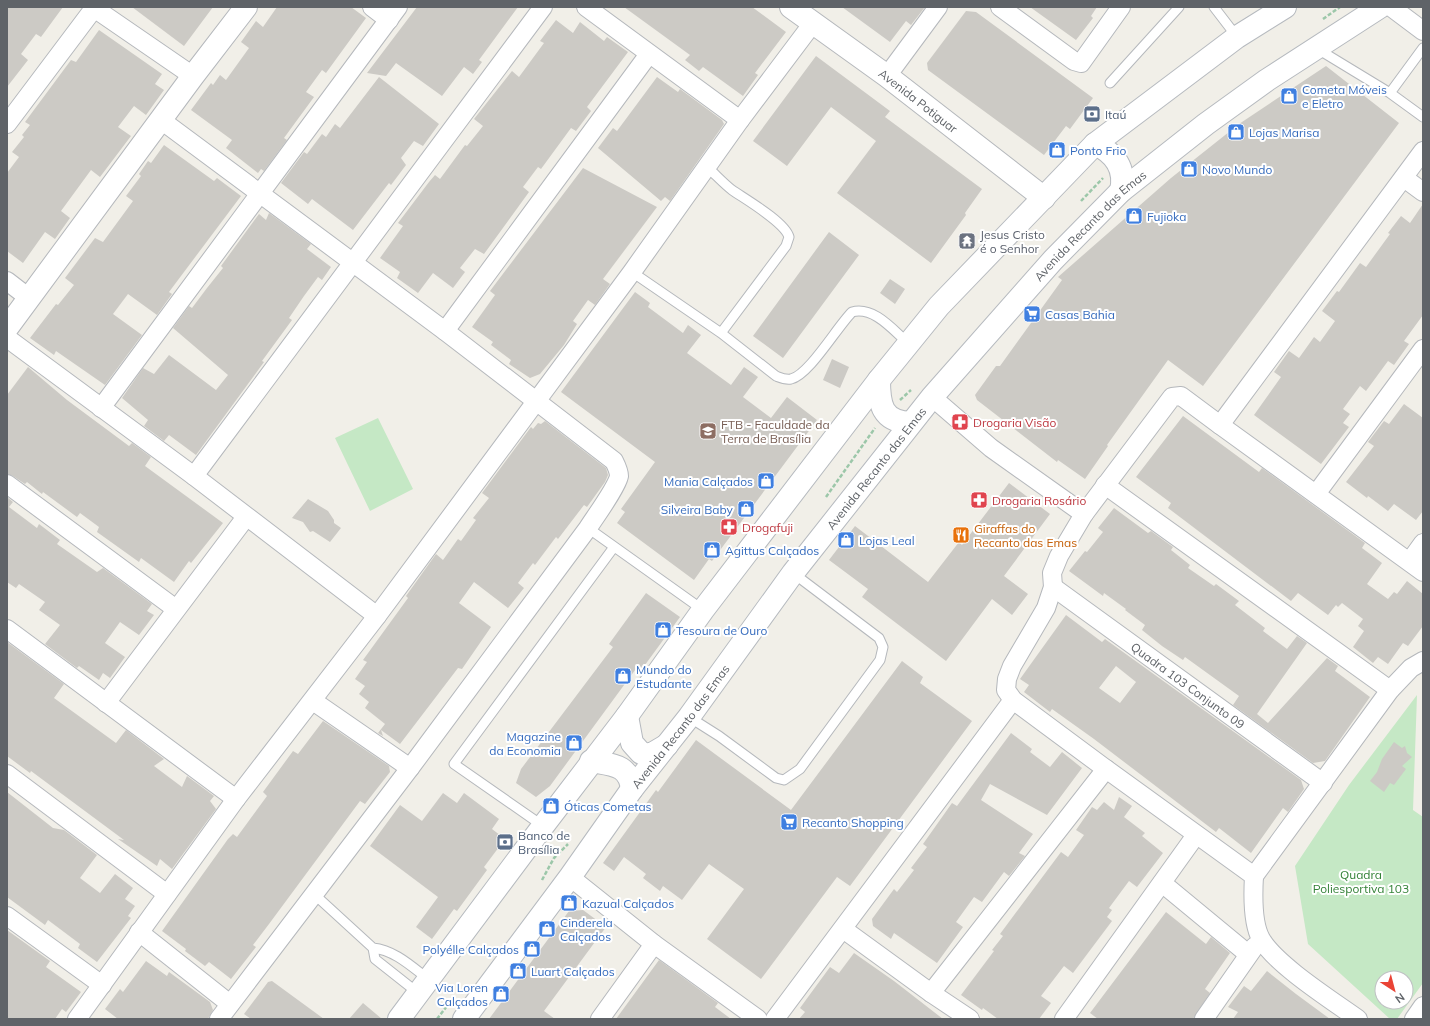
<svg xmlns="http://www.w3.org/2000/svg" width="1430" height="1026" viewBox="0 0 1430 1026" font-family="Mulish,sans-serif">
  <rect width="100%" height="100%" fill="#f1efe8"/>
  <!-- green -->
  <path fill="#c5e8c5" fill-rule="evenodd" d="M378 418 413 489 370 511 335 438Z
    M1417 695 1413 810 1423 817V983L1397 1019H1390L1308 944 1295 866 1349 785ZM1382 978H1406V1002H1382Z"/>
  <!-- building -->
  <path fill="#cccac5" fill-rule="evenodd" d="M7 7H63L41 37 36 34 21 54 28 60 7 87Z
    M132 7H213L184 46Z
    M277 7H351L366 18 326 73 322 70 306 92 314 97 284 138 287 140 264 171 261 169 258 173 226 148 232 140 191 110 211 83 213 85 220 75 226 80 249 48 241 42 256 21 263 27Z
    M417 7H518L479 60 482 62 473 74 464 67 442 96 396 63 386 76 367 73Z
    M624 7H752L786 32 755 73 758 75 743 96 703 67 699 71 685 60 690 55Z
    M842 7H925L911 25 906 21 890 42Z
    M1030 7H1097L1091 16 1093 18 1076 40Z
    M966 11 976 12 1093 98 1070 129 1066 126 1044 155 928 70 927 63Z
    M556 20 573 33 580 22 604 41 607 37 628 52 587 107 591 111 576 131 571 128 541 169 538 167 523 187 529 192 484 254 475 249 460 268 465 272 453 288 433 273 418 293 397 278 400 272 380 258 403 226 398 223 429 182 435 175 440 179 465 145 467 146 483 126 474 119 512 71 519 77 544 43 540 41Z
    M99 30 162 74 155 84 164 90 146 115 134 106 118 127 131 136 100 177 91 170 61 211 70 218 55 239 45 232 23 263 7 251V173L19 157 12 152 24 137 22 135 30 125 25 122 71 60 76 62Z
    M816 56 890 111 885 117 982 189 965 213 966 215 931 263 837 193 876 141 831 107 787 166 753 141Z
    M1326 66 1399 123 1203 386 1168 360 1107 445 1108 446 1085 479 1058 460 1057 462 977 400 975 395 996 366H1000L1062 280 1058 277 1171 178 1239 124Z
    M379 77 439 124 423 146 414 141 401 158 406 165 391 185 389 183 353 230 312 199 308 204 281 183 304 152 307 154 322 134 326 137 335 124 340 128Z
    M657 77 678 92 680 89 722 120 724 124 670 201 665 197 661 201 598 148 613 128 617 131Z
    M164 145 214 181 217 178 241 196 169 292 172 294 157 315 128 294 113 314 142 335 105 385 56 351 54 355 30 338 56 304 58 305 74 285 65 278 95 238 103 242 133 201 126 196 141 176 139 174 148 161 151 163Z
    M583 168 657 207 603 279 610 284 595 305 588 300 573 321 577 324 564 345 540 374 530 378 509 364 511 360 491 345 493 342 472 327 495 295 490 291Z
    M1423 204V315L1404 341 1409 344 1394 365 1388 361 1366 391 1360 386 1343 409 1350 414 1343 423 1349 427 1321 464 1254 415 1281 377 1274 372 1289 351 1299 358 1314 337 1320 342 1335 321 1322 311 1337 291 1339 292 1360 263 1366 267 1390 234 1388 233 1401 216 1410 223Z
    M269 213 311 244 307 249 331 267 322 280 318 277 304 296 289 318 292 320 262 361 264 362 196 455 169 435 164 441 144 426 148 420 122 398 143 368 154 374 169 355 216 390 228 375 173 328 189 306 192 308 207 288 223 268 221 266 259 214 266 220Z
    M829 232 859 255 783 358 753 336Z
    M890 279 905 289 895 304 880 293Z
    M635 292 650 303 648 307 683 333 688 325 701 335 687 353 731 385 744 367 758 377 743 397 771 418 787 397 817 420 712 561 709 559 694 580 617 523 625 512 621 509 655 462 561 392Z
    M832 359 849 367 840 388 823 380Z
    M28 367 67 400 129 446 132 443 151 457 145 466 223 523 191 563 189 561 174 582 141 558 139 562 97 532 99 527 80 513 77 517 43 492 42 494 27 482 25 484 13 476 7 474V395Z
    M1404 404 1423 418V511L1416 520 1394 504 1388 511 1368 496 1367 498 1346 482 1374 446 1368 442 1384 421 1389 424Z
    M1183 416 1259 472 1262 468 1365 543 1362 548 1382 563 1367 584 1388 599 1394 592 1397 594 1407 581 1423 594V626L1408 646 1403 643 1388 664 1378 657 1373 663 1353 647 1364 631 1358 626 1363 619 1342 603 1338 607 1336 605 1328 615 1298 593 1291 601 1168 508 1171 503 1136 477Z
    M545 421 606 468 608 475 605 482 587 507 584 505 558 539 556 537 535 565 533 563 518 583 524 588 508 608 474 582 459 603 491 627 462 669 458 668 400 744 381 730 383 736 378 733 385 724 365 708 369 702 359 694 365 686 355 679 367 662 363 660 408 598 406 596 436 554 443 560 458 539 461 541 476 520 473 518 489 498 482 493 531 427 533 429 538 423 541 424Z
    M1009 483 1050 514 1004 576 1028 594 1012 615 992 599 946 661 862 597 868 589 829 560 855 526 928 582 959 542 962 545Z
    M7 497 13 502 9 507 37 528 39 524 60 540 57 544 97 572 103 568 152 604 147 611 154 615 139 635 120 622 105 643 125 657 110 678 103 673 99 680 79 666 77 668 45 644 60 625 39 610 45 602 19 584 16 588 7 582Z
    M308 499 328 511 334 520V523L341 528 330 542 313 531 310 532 303 522 292 518Z
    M1114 508 1148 533 1151 531 1173 547 1171 550 1190 565 1188 568 1214 586 1216 584 1239 601 1235 605 1265 628 1263 631 1287 649 1297 636 1307 643 1257 714 1268 723 1327 658 1338 666 1335 671 1370 697 1325 761 1313 763 1233 705 1239 696 1185 657 1183 660 1162 646 1142 630 1145 625 1125 610 1126 609 1104 593 1103 596 1069 571 1085 551 1087 552 1103 532 1098 528Z
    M646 593 680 617 642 669 638 666 550 786 536 797 516 783 521 769 613 647 609 644Z
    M1066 615 1102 642 1105 639 1301 780 1304 789 1288 812 1283 808 1251 853 1219 828 1216 832 1094 739 1052 709 1050 712 1024 692 1029 685 1020 679ZM1116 666 1136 682 1120 703 1099 688Z
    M7 642 64 684 54 698 116 743 126 730 164 759 154 766 182 787 187 776 214 796 210 801 216 809 172 869 160 859 157 866 118 839 124 840 31 771 30 773 7 756Z
    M902 661 923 677 920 683 972 721 850 886 837 877 761 979 707 939 744 889 709 864 682 900 663 886 660 891 643 878 646 874 624 857 614 871 603 863 656 790 658 792 696 740 791 810Z
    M323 721 389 766 390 772 365 804 360 801 269 924 253 945 256 947 231 979 209 962 205 966 185 951 186 949 162 931 228 839 233 834 237 837 267 796 263 792 293 751 298 754Z
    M1011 733 1032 749 1030 752 1050 767 1062 752 1082 768 1047 815 990 784 981 800 1033 834 1019 853 1025 856 1009 876 1004 872 982 902 974 897 956 922 963 927 937 963 894 933 891 939 873 926 872 919 894 889 897 892 914 870 911 868 927 847 923 844 952 803 957 806Z
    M1394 742 1402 748 1405 746 1407 753 1412 757 1402 766 1406 769 1394 785 1390 783 1384 792 1370 781 1377 772 1382 759Z
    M7 792 53 828 64 830 97 855 80 878 100 893 115 874 133 888 125 899 135 906 128 916 131 918 97 962 78 948 80 944 48 920 45 925 7 897Z
    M443 793 457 803 464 793 499 819 492 829 505 839 484 867 487 870 457 911 454 909 432 939 416 927 438 897 370 846 400 805 422 821Z
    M1119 797 1132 806 1124 817 1145 833 1142 836 1163 853 1137 887 1129 881 1109 908 1112 910 1107 917 1112 921 1073 973 1064 966 1041 996 1051 1003 1039 1019H998L983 1008 982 1010 961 995 994 951 992 950 1003 936 1000 934 1061 852 1068 857 1084 835 1076 830 1092 807 1097 810 1104 802 1114 810Z
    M583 910 606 927 544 1011 555 1019H489L569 911Z
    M1166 912 1206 944 1211 937 1230 953 1205 989 1210 993 1193 1019H1098L1090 1013Z
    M7 930 50 961 46 967 81 992 66 1012 62 1009 55 1019H7Z
    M854 953 894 981 943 1019H799L805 1012 800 1008 830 967 839 973Z
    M659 960 718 1003 715 1007 731 1019H616Z
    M146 961 167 976 169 972 210 1002 213 1010 208 1019H118L105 1009 120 989 123 992Z
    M1267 971 1296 994 1330 1019H1233L1238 1012 1228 1007 1244 986 1251 991Z
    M272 981 324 1019H251L244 1014 268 982Z
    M363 1003 382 1019H349Z"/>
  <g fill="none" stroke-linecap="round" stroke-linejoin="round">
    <!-- service casing -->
    <g stroke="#b5b8bc" stroke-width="11">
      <path id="service" d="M1214 7 1237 37
        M1316 48 1390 93 1423 117
        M1110 83 1179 7
        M1390 93 1423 48
        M707 167C715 174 723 183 732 190 745 199 785 222 789 237L786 246 721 333
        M632 272 721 333 776 376C781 378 785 380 791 379 809 375 837 327 852 312 874 306 893 330 908 343
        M588 528 703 610
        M689 717 719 736 776 778 784 780 800 769 880 660 883 647 879 638 793 573
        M543 826 454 764 614 547
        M314 894 373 948 375 959 418 993
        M373 948C394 950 411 966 428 979"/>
    </g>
    <!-- minor casing -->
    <g stroke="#b5b8bc" stroke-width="20">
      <g id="minor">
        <path d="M372 7 389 20"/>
        <path d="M586 7 740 120"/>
        <path d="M1000 7 1074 61 1081 63 1121 7"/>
        <path d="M1391 7 1423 31"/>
        <path d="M94 8 193 76"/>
        <path d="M887 76 938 7"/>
        <path d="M161 120 445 331 614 461C616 465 619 471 619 476 617 487 595 517 588 528L410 768 219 1019"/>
        <path d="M7 124 95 7"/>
        <path d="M1404 178 1423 192"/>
        <path d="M7 281 29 298"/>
        <path d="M445 331 649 54"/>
        <path d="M7 338 194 476 377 616"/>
        <path d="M932 397 991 448 1084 514"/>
        <path d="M101 408 398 7"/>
        <path d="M1220 425 1423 572"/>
        <path d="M194 476 543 7"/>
        <path d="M7 484 176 609"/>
        <path d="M1105 485 1390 690"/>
        <path d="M1316 494 1423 349"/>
        <path d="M1410 561 1423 543"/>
        <path id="s1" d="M1053 587 1323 783"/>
        <path d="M7 629 236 799"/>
        <path d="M313 701 410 768"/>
        <path d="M106 703 246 517"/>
        <path d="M7 774 167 894"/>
        <path d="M1254 876 1390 690 1411 668 1423 661"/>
        <path d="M570 877 654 944 758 1019"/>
        <path d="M1162 883 1248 954"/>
        <path d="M7 916 102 985"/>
        <path d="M843 929 931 993 970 1019"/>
        <path d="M139 932 230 1004"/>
        <path d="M931 993 1106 769"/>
        <path d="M77 1019 236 799 377 616 632 272 740 120 813 23"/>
        <path d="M600 1019 654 944"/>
        <path d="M775 1019 1013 700"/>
        <path d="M1064 1019 1196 835"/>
        <path d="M1204 1019 1255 946"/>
        <path d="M1358 1019C1333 1001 1276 965 1261 939 1252 923 1253 893 1254 876L1106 769 1013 700 1006 690 1007 679 1012 666 1046 608 1053 587 1052 573 1059 556 1084 514 1172 397 1181 396 1220 425 1423 151"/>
        <path d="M1414 1019 1423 1006"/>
      </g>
    </g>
    <!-- tertiary casing -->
    <g stroke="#b5b8bc" stroke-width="24">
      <g id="tertiary">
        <path id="s2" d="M791 7 887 76 1044 198"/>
        <path d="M7 328 193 76 246 7"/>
      </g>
    </g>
    <!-- secondary casing -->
    <g stroke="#b6babf" stroke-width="24">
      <g id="secondary">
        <path d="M1095 144C1115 153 1126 169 1121 191"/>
        <path d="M879 380C879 405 882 421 910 423"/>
        <path d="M627 716 632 743 641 753 650 755 667 745"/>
        <path d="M591 761C612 765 629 764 632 789"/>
        <path d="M399 1019 543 826 627 716 703 610 879 380 939 306 1095 144 1237 37 1285 7"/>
        <path id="s3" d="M464 1019 570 877 632 789 689 717 793 573 932 397 1053 260 1121 191 1206 124 1267 80 1380 7"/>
      </g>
    </g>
    <!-- path -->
    <path stroke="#9cc7a9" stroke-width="2.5" stroke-dasharray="4 2" stroke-linecap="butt" d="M1323 19 1340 7
      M1081 201 1103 178
      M900 400 911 390
      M826 497 875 428
      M542 880 554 858 568 844
      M437 1019 454 997"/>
    <!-- service -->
    <use href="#service" stroke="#fff" stroke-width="9"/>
    <!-- minor -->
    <use href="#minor" stroke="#fff" stroke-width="18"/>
    <!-- tertiary -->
    <use href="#tertiary" stroke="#fff" stroke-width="22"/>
    <!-- secondary -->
    <use href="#secondary" stroke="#fff" stroke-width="22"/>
  </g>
  <!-- icons -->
  <defs>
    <g id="shop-square" transform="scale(0.9)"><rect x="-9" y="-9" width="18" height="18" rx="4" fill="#3f7fe0" stroke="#fff"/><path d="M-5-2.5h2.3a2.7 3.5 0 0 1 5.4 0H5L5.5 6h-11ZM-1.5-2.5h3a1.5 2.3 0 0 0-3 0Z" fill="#fff"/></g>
    <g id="bank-square" transform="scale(0.9)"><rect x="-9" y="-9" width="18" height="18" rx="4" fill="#5c6f8a" stroke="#fff"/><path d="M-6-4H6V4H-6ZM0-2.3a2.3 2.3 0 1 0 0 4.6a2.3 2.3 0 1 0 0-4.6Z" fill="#fff"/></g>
    <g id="temple-square" transform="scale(0.9)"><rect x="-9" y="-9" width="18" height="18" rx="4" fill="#6b7280" stroke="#fff"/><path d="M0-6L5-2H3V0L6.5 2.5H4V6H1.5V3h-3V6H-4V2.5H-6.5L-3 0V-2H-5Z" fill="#fff"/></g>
    <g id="supermarket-square" transform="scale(0.9)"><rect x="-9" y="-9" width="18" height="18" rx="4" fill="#3f7fe0" stroke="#fff"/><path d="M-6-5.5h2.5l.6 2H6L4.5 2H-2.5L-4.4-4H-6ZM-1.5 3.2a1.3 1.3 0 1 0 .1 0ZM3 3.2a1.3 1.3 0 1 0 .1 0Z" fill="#fff"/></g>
    <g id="pharmacy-square" transform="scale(0.9)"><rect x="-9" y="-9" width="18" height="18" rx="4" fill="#e0444e" stroke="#fff"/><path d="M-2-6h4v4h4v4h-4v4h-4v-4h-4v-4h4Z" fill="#fff"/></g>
    <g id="university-square" transform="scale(0.9)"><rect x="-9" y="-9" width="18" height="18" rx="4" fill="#8d6e63" stroke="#fff"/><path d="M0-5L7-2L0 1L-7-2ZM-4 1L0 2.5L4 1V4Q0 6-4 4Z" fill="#fff"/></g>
    <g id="restaurant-square" transform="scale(0.9)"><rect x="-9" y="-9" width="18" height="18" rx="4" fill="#e8710a" stroke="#fff"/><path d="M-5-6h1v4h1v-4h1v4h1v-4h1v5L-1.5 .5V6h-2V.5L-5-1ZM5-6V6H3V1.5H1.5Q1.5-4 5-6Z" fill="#fff"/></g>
  </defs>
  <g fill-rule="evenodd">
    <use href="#shop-square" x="1289" y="96"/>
    <use href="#bank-square" x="1092" y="114"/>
    <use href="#shop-square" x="1236" y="132"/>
    <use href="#shop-square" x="1057" y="150"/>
    <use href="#shop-square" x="1189" y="169"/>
    <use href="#shop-square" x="1134" y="216"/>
    <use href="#temple-square" x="967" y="241"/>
    <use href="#supermarket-square" x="1032" y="314"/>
    <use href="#pharmacy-square" x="960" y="422"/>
    <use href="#university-square" x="708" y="431"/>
    <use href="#shop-square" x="766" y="481"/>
    <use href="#pharmacy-square" x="979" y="500"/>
    <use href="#shop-square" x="746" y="509"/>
    <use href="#pharmacy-square" x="729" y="527"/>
    <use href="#restaurant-square" x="961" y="535"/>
    <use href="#shop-square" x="846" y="540"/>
    <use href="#shop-square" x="712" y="550"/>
    <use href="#shop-square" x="663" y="630"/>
    <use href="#shop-square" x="623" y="676"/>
    <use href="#shop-square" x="574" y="743"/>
    <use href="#shop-square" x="551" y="806"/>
    <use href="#supermarket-square" x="789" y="822"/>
    <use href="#bank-square" x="505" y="842"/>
    <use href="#shop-square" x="569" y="903"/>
    <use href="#shop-square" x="547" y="929"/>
    <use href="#shop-square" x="532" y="949"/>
    <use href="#shop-square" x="518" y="971"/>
    <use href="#shop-square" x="501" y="994"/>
  </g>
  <g text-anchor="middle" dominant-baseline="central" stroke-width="4" stroke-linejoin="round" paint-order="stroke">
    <!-- shop labels -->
    <g font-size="12" fill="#366cbe" stroke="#fff" text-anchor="start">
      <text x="1302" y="89">Cometa Móveis<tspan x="1302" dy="14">e Eletro</tspan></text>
      <text x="1249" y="132">Lojas Marisa</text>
      <text x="1070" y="150">Ponto Frio</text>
      <text x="1202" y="169">Novo Mundo</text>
      <text x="1147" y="216">Fujioka</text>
      <text x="1045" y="314">Casas Bahia</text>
      <text x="753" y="481" text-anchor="end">Mania Calçados</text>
      <text x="733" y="509" text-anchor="end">Silveira Baby</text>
      <text x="859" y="540">Lojas Leal</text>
      <text x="725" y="550">Agittus Calçados</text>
      <text x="676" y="630">Tesoura de Ouro</text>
      <text x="636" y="669">Mundo do<tspan x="636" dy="14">Estudante</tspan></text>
      <text x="561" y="736" text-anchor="end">Magazine<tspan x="561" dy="14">da Economia</tspan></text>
      <text x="564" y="806">Óticas Cometas</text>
      <text x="802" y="822">Recanto Shopping</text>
      <text x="582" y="903">Kazual Calçados</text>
      <text x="560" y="922">Cinderela<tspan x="560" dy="14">Calçados</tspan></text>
      <text x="519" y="949" text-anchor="end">Polyélle Calçados</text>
      <text x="531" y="971">Luart Calçados</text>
      <text x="488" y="987" text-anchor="end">Via Loren<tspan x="488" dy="14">Calçados</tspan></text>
    </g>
    <!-- street labels -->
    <g font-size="12" fill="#5f6368" stroke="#fff">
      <text stroke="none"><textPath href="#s2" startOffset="158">Avenida Potiguar</textPath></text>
      <text stroke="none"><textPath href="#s3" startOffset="1012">Avenida Recanto das Emas</textPath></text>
      <text stroke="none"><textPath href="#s3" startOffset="688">Avenida Recanto das Emas</textPath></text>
      <text stroke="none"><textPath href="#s1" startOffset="167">Quadra 103 Conjunto 09</textPath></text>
      <text stroke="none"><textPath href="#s3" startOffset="364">Avenida Recanto das Emas</textPath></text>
    </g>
    <!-- service labels -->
    <g font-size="12" fill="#4e5e75" stroke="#fff" text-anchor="start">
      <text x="1105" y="114">Itaú</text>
      <text x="518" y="835">Banco de<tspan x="518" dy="14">Brasília</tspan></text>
    </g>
    <!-- worship labels -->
    <g font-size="12" fill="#5b616d" stroke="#fff" text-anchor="start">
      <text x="980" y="234">Jesus Cristo<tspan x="980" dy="14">é o Senhor</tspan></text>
    </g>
    <!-- health labels -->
    <g font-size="12" fill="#be3a42" stroke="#fff" text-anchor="start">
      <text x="973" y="422">Drogaria Visão</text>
      <text x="992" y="500">Drogaria Rosário</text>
      <text x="742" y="527">Drogafuji</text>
    </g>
    <!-- education labels -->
    <g font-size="12" fill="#785e54" stroke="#fff" text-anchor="start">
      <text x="721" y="424">FTB - Faculdade da<tspan x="721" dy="14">Terra de Brasília</tspan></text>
    </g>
    <!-- food labels -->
    <g font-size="12" fill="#c56008" stroke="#fff" text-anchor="start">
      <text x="974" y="528">Giraffas do<tspan x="974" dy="14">Recanto das Emas</tspan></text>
    </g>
    <!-- park labels -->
    <g font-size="12" fill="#348238" stroke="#fff">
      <text x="1361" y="874">Quadra<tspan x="1361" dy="14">Poliesportiva 103</tspan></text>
    </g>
  </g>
  <!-- border -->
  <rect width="1430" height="1026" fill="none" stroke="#5f6368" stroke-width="16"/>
  <!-- north arrow -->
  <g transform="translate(1394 990) rotate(144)"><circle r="19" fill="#ffffff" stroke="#bfc1c3"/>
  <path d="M0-3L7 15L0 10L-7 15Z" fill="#ea4335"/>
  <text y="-6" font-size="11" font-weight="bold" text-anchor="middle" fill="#5f6368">N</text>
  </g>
</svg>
